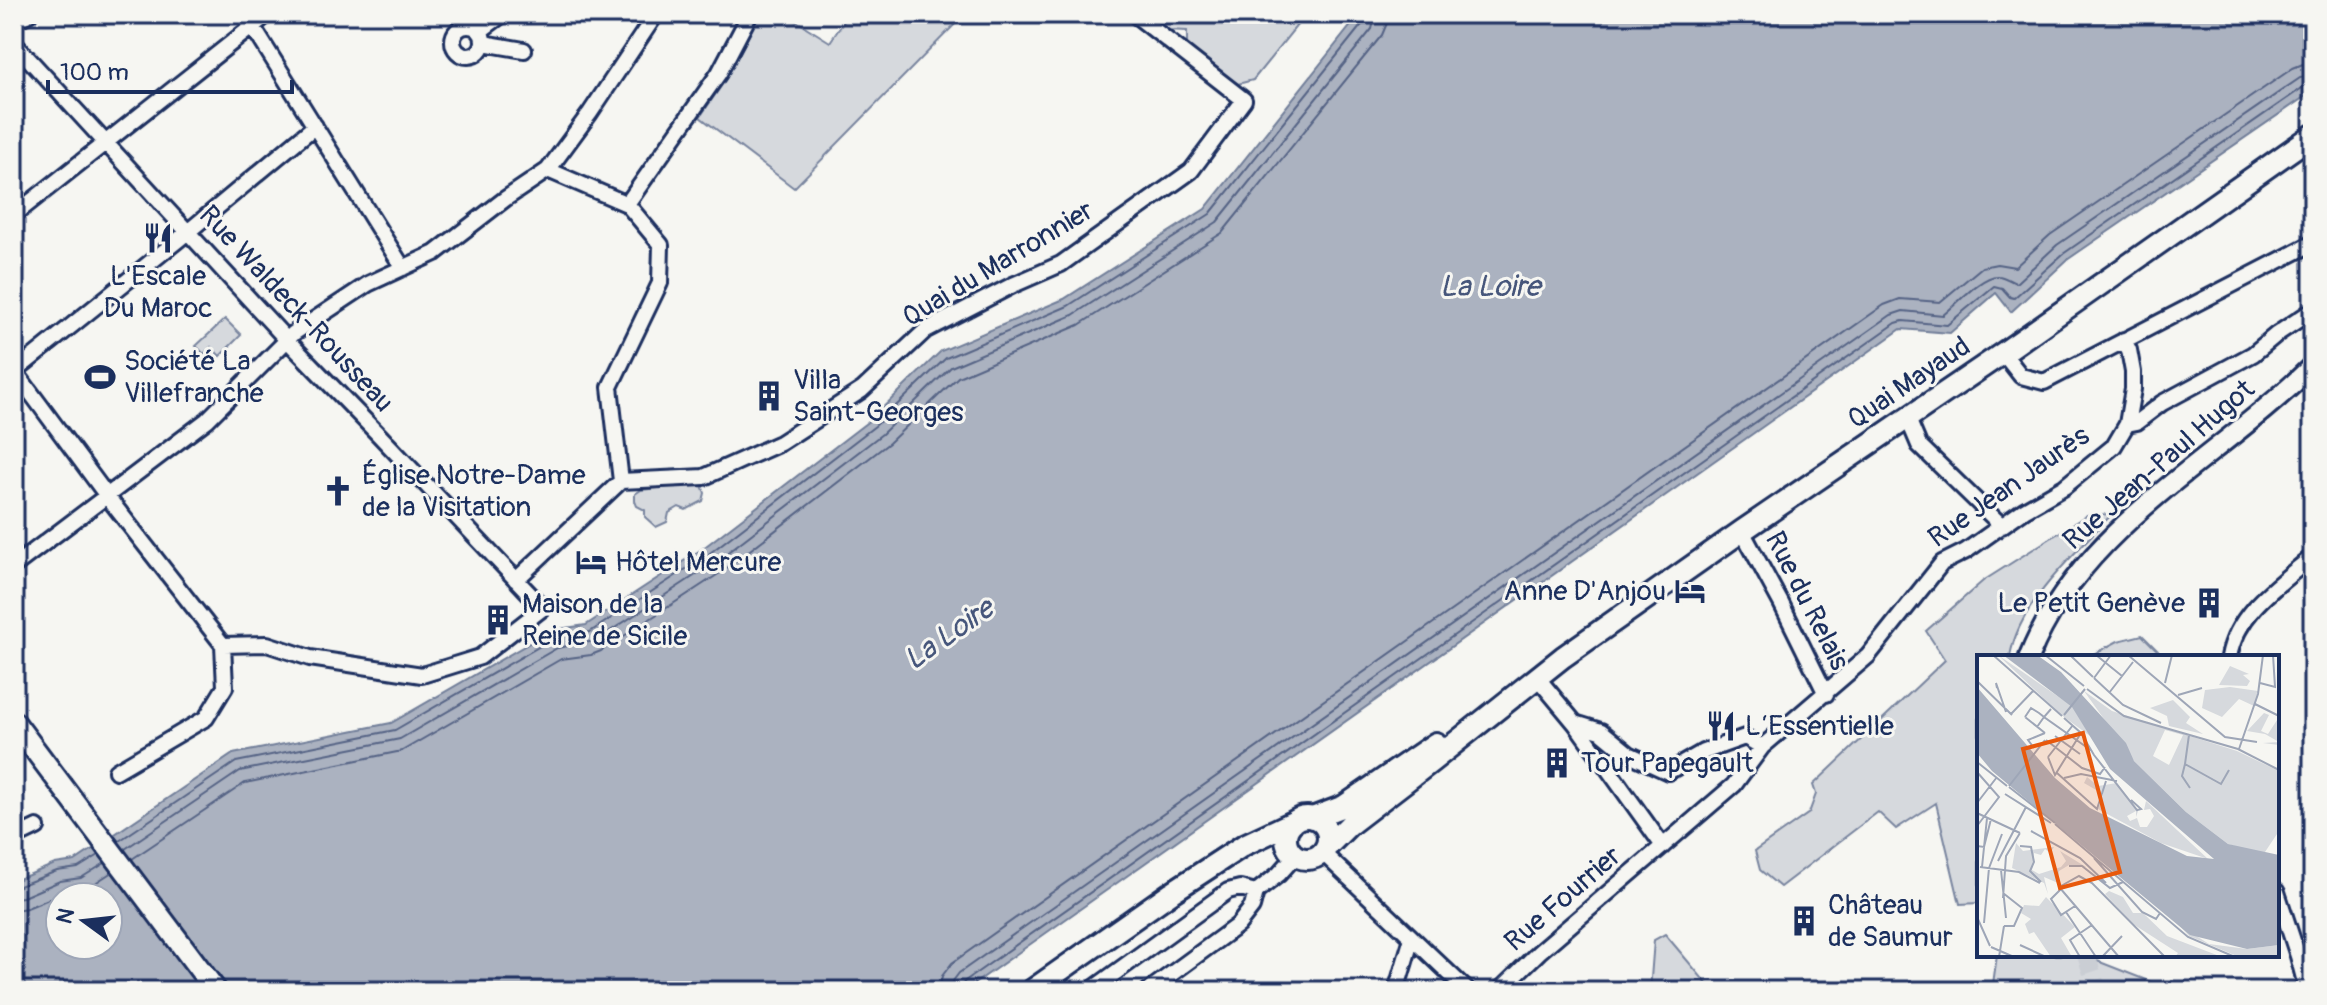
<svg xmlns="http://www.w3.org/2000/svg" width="2327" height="1005" viewBox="0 0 2327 1005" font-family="Pangolin,sans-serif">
  <rect width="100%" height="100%" fill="#f6f6f2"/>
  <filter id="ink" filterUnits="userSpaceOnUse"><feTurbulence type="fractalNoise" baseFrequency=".0125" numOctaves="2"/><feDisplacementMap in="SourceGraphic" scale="16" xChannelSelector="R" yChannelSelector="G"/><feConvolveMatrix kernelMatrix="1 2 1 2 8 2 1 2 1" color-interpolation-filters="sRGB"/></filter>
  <g filter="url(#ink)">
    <!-- green -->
    <path fill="#d6d9dd" stroke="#78849e" stroke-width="2" d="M760 14H785L830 42 847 17 854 14H965L794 188 700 117 726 79Z
      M1145 14H1306L1253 80 1238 84 1187 47V31L1166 30Z
      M225 319 241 335 220 356 211 347 204 354 196 346Z
      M701 483 705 493 703 501 686 510 679 507 669 513 667 522 656 527 645 517V510L637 506 635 501V494L641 490Z
      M2112 514C2077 552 2018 603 2010 657H1979V903L1960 904 1936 803 1896 829 1878 812 1780 887 1760 870 1755 851 1809 813 1816 794 1813 785 1945 660 1926 631 1983 581 2087 515Z
      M2142 635 2164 657H2088L2118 641Z
      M1665 934 1713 991H1650L1654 940Z
      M1997 955H2082L2174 991H1992Z"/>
    <!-- water -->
    <path fill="#abb2c0" stroke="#717e99" stroke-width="2" fill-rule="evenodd" d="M1360 14H2313V91L2067 260 2011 312 1996 293 1950 333 1901 329 964 991H14V881L55 864 75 861 233 754 391 723 552 630 586 625 702 549 870 420 941 351 1064 299 1205 209ZM60 897H108V945H60Z"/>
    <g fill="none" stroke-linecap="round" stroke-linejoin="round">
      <!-- shore -->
      <path stroke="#556385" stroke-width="2" d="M119 841 236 762 395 730 554 638 590 632 706 556 875 426 946 358 1068 306 1210 214 1364 22 1366 14
        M125 849 240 771 400 739 557 648 595 641 711 565 882 434 951 367 1073 315 1217 222 1372 29 1376 14
        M132 859 245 783 402 751 561 659 591 655 601 651 720 573 889 443 958 377 1079 325 1222 233 1382 35 1387 23 1388 14
        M14 888 57 871 78 868 99 855
        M14 898 23 897 60 881 81 878 105 863
        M14 910 27 908 63 893 86 889 112 872
        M939 991 942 976 952 963 1884 305 1900 299 1940 302 1982 267 1997 264 2015 267 2050 235 2293 68 2303 64 2313 63
        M951 991 953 981 959 973 1891 315 1903 311 1943 315C1956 305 1982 275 1998 276 2004 276 2010 281 2016 283L2057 245 2300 78 2313 75
        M961 991 962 985 965 981 1896 323 1903 321 1947 325 1994 286 2002 288 2010 297 2014 298 2063 254 2305 86 2313 85"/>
      <!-- tertiary-tunnel -->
      <path stroke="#caced4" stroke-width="18" stroke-dasharray="18 9" stroke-linecap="butt" d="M2086 955 2098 991"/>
      <!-- minor casing -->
      <g stroke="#1b2f5e" stroke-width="20">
        <path id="minor" d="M14 21 29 14
          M453 41a15 15 0 1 1 30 0a15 15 0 1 1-30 0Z
          M251 28 258 35 403 268
          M480 31 503 14
          M14 43 287 340 379 435 543 608 480 657 422 675 310 658 267 644 223 645
          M483 43 524 50
          M548 170 627 204 661 245 660 283 610 387 621 481
          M627 204 719 73 750 14
          M14 215 268 14
          M2003 353 2021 376 2044 382 2313 243
          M14 370 113 504 223 645
          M14 372 178 240 315 126
          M1908 419 1919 445 2002 526
          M2127 424 2137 422 2162 403 2253 354 2277 334 2313 310
          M621 481 704 477 780 443 862 390 926 330 1013 285 1061 264 1191 171 1244 100 1134 14
          M1742 531 1781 603 1826 694
          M14 566 207 420 294 333 368 284 435 253 505 199 548 170 590 113 656 14
          M516 580 621 481
          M2229 657C2237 611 2280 584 2313 556
          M1536 676 1575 723 1663 846
          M1575 723 1601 731 1629 754 1668 772 1703 752 1745 737 1762 747
          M116 771 206 718 225 687 223 645
          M14 838 37 827
          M1322 852 1468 991
          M2277 892 2298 956 2307 990
          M1090 991 1228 891 1240 888 1256 892
          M1148 991 1238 925 1252 907 1256 892 1279 874 1296 855
          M1396 991 1412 938
          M1499 991 1539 952 1734 785 1762 747 1868 656 1942 563 1966 551 2024 510 2064 487 2114 446 2127 424 2133 389V372L2129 350 2124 340"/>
      </g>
      <!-- tertiary casing -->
      <g stroke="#1b2f5e" stroke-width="24">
        <path id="tertiary" d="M2029 657C2082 525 2217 461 2313 365
          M2302 991H2311"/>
      </g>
      <!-- secondary casing -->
      <g stroke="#1b2f5e" stroke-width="26">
        <path id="secondary" d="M14 722 216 991
          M1286 838a21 21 0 1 1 42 0a21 21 0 1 1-42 0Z
          M1312 818 1344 806 1436 743
          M1326 848 1349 825 1431 762 1563 657 1742 531 2003 353 2313 135
          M1031 991 1172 892 1244 845 1295 821"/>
      </g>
      <!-- minor -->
      <use href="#minor" stroke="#f6f6f2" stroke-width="14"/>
      <!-- tertiary -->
      <use href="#tertiary" stroke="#f6f6f2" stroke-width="18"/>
      <!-- secondary -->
      <use href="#secondary" stroke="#f6f6f2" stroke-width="20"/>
    </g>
  </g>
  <!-- icons -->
  <defs>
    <g id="restaurant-bare" transform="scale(2.4)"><path d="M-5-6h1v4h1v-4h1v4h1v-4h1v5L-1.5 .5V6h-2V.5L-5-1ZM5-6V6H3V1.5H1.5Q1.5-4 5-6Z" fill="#1b2f5e" stroke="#f6f6f2" stroke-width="2.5" paint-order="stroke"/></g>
    <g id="stadium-bare" transform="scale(2.4)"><path d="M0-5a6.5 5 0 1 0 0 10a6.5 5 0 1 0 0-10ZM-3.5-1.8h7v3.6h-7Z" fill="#1b2f5e" stroke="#f6f6f2" stroke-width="2.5" paint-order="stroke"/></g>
    <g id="building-bare" transform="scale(2.4)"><path d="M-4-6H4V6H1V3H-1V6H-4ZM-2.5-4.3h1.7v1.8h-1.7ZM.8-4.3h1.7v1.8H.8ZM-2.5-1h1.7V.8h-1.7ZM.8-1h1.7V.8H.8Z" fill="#1b2f5e" stroke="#f6f6f2" stroke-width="2.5" paint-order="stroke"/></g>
    <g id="church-bare" transform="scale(2.4)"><path d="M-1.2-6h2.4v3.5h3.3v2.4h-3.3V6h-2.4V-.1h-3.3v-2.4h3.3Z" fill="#1b2f5e" stroke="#f6f6f2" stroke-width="2.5" paint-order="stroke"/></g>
    <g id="hotel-bare" transform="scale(2.4)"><path d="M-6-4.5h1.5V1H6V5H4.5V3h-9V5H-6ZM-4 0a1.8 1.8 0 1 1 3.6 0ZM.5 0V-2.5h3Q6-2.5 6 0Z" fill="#1b2f5e" stroke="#f6f6f2" stroke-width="2.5" paint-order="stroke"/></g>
  </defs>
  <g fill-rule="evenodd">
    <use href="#restaurant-bare" x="158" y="238"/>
    <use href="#stadium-bare" x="100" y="377"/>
    <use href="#building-bare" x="769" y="396"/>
    <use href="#church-bare" x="338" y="491"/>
    <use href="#hotel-bare" x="591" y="562"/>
    <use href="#hotel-bare" x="1690" y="591"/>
    <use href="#building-bare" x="2209" y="603"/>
    <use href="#building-bare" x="498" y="620"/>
    <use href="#restaurant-bare" x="1721" y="726"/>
    <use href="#building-bare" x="1557" y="763"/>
    <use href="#building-bare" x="1804" y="921"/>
  </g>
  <g text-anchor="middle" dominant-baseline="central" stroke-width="6" stroke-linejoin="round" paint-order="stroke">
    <!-- street labels -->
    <g font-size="28" fill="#1b2f5e" stroke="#f6f6f2">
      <text transform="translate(998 264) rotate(-31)">Quai du Marronnier</text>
      <text transform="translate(296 309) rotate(47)">Rue Waldeck-Rousseau</text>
      <text transform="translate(1909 383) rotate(-34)">Quai Mayaud</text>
      <text transform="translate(2159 465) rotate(-41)">Rue Jean-Paul Hugot</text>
      <text transform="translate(2009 487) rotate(-35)">Rue Jean Jaurès</text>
      <text transform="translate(1807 601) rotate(63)">Rue du Relais</text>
      <text transform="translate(1563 899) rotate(-41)">Rue Fourrier</text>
    </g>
    <!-- poi labels -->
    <g font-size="28" fill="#1b2f5e" stroke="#f6f6f2" text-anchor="start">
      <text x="158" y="276" text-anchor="middle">L'Escale<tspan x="158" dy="32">Du Maroc</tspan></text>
      <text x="124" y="361">Société La<tspan x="124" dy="32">Villefranche</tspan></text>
      <text x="793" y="380">Villa<tspan x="793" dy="32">Saint-Georges</tspan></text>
      <text x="362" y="475">Église Notre-Dame<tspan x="362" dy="32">de la Visitation</tspan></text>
      <text x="615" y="562">Hôtel Mercure</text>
      <text x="1666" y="591" text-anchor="end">Anne D'Anjou</text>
      <text x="2185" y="603" text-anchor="end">Le Petit Genève</text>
      <text x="522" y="604">Maison de la<tspan x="522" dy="32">Reine de Sicile</tspan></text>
      <text x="1745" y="726">L‘Essentielle</text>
      <text x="1581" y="763">Tour Papegault</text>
      <text x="1828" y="905">Château<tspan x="1828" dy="32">de Saumur</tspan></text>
    </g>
    <!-- water labels -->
    <g font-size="30" font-style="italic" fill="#46567b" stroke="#f6f6f2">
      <text x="1490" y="286">La Loire</text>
      <text transform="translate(949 634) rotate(-35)">La Loire</text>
    </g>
  </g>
  <!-- overview -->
  <g transform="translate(1977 655)">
    <rect width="302" height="302" fill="#f6f6f2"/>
    <path d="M21 0 95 51 113 81 83 59ZM253 11 272 19 266 20 273 26 270 31 242 30ZM253 32 281 36 277 51 262 44 245 62 225 53 228 35ZM107 36 135 56 260 96 302 116V176L286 200 251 189 209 157 157 106ZM188 75 206 80 192 110 176 101ZM196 45 213 62 209 68 226 79 192 71 190 61 173 53ZM287 58 292 60 284 76 291 79 302 62V90L286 88 302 87 288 79 270 76ZM110 122 121 131 140 128 161 156 159 162V156L150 161 153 166 160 163 163 172H170L177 161 173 154 167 155 169 146 231 204 184 188 121 154 126 139 107 128ZM39 188 46 196 77 192 73 198 68 194 64 200 57 198 55 215 62 219 84 212 89 206 83 196 109 212 92 210 82 216 81 228 67 222 71 239 67 228 35 213ZM132 236 146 242 156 258H166L190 281 245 302H198L201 298 156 269 128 239ZM69 242 98 272 84 283 95 302H74L57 277 52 279 48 269 54 264 44 258 47 250 62 251ZM202 270 232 289 270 294 302 290V302H262L212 281Z" fill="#d6d9dd" fill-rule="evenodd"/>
    <path d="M26 0H60L84 17 149 88 157 106 209 157 251 189 302 200V290L270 294 213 280 15 116 0 98V32L78 123 113 153 210 201 237 204 133 114 95 52Z" fill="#abb2c0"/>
    <path fill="none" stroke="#9ea6b7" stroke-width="2" d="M16 0 85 61M68 0 107 31M93 0 116 22M119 0 145 21M151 0 248 82 280 87M117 23 146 50 184 68M117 23 134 0M0 26 35 60M188 28 195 0M283 28 298 32 296 0M20 33 19 28 29 57M110 34 147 61 261 94 302 115M132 38 156 7M201 40 225 33M278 49 302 61M74 54 67 62 115 96M34 59 56 36M87 60 108 34M48 62 54 53 62 58 67 62 60 72M48 62 68 78M87 63 104 78 117 100 160 155 164 154 154 145M212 80 208 109 244 129 252 115M78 81 103 99M69 85 105 113 123 119 128 112M57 93 51 85 68 78M262 94 281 39 286 0M71 102 78 120 104 78M71 102 96 70M0 107 30 131M208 109 205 121 213 133M0 117 22 142 0 171M80 118 120 154 129 126M87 123 104 119 140 126M32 131 68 85M32 132 78 168M28 139 74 168M0 148 20 122M0 158 43 178M78 169 211 282 258 302M54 176 103 203 129 228M0 191 7 192 14 164M43 191 54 192 57 207 53 216 64 227M117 203 165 257 179 264 183 258M21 206 49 152M92 211H105L133 233 146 227M3 212 42 217 63 228M5 212 10 163M12 213 25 179M24 215 29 263M84 231 102 221 115 228 188 302M83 233 142 302M84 234 74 244 84 260 98 251M26 238 45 253 37 271H27M26 243 29 201 43 178M89 257 119 302M0 262 13 291M7 268 12 213M43 290 69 302M14 292 37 302M22 302 27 271M103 302 93 285 115 270M125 302 145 281"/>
    <path fill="#e8590c" fill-opacity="0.15" stroke="#e8590c" stroke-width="4" d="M106 78 143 217 83 233 46 94Z"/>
    <rect width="302" height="302" fill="none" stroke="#1b2f5e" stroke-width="4"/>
  </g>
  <!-- margin -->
  <rect width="2327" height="1005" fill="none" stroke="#f6f6f2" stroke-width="48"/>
  <rect x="24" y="24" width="2279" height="957" fill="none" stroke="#1b2f5e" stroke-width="3" filter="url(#ink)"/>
  <!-- north arrow -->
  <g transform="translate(84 921) rotate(285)"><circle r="38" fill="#f6f6f2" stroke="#9ea6b7" stroke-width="2"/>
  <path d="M0-6L14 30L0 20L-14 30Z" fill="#1b2f5e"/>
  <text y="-12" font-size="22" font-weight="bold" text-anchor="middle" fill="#1b2f5e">N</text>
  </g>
  <!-- scale -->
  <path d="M48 80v12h244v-12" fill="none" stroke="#1b2f5e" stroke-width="4"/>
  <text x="60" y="80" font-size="24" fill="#1b2f5e" stroke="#f6f6f2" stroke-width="6" paint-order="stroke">100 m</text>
</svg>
